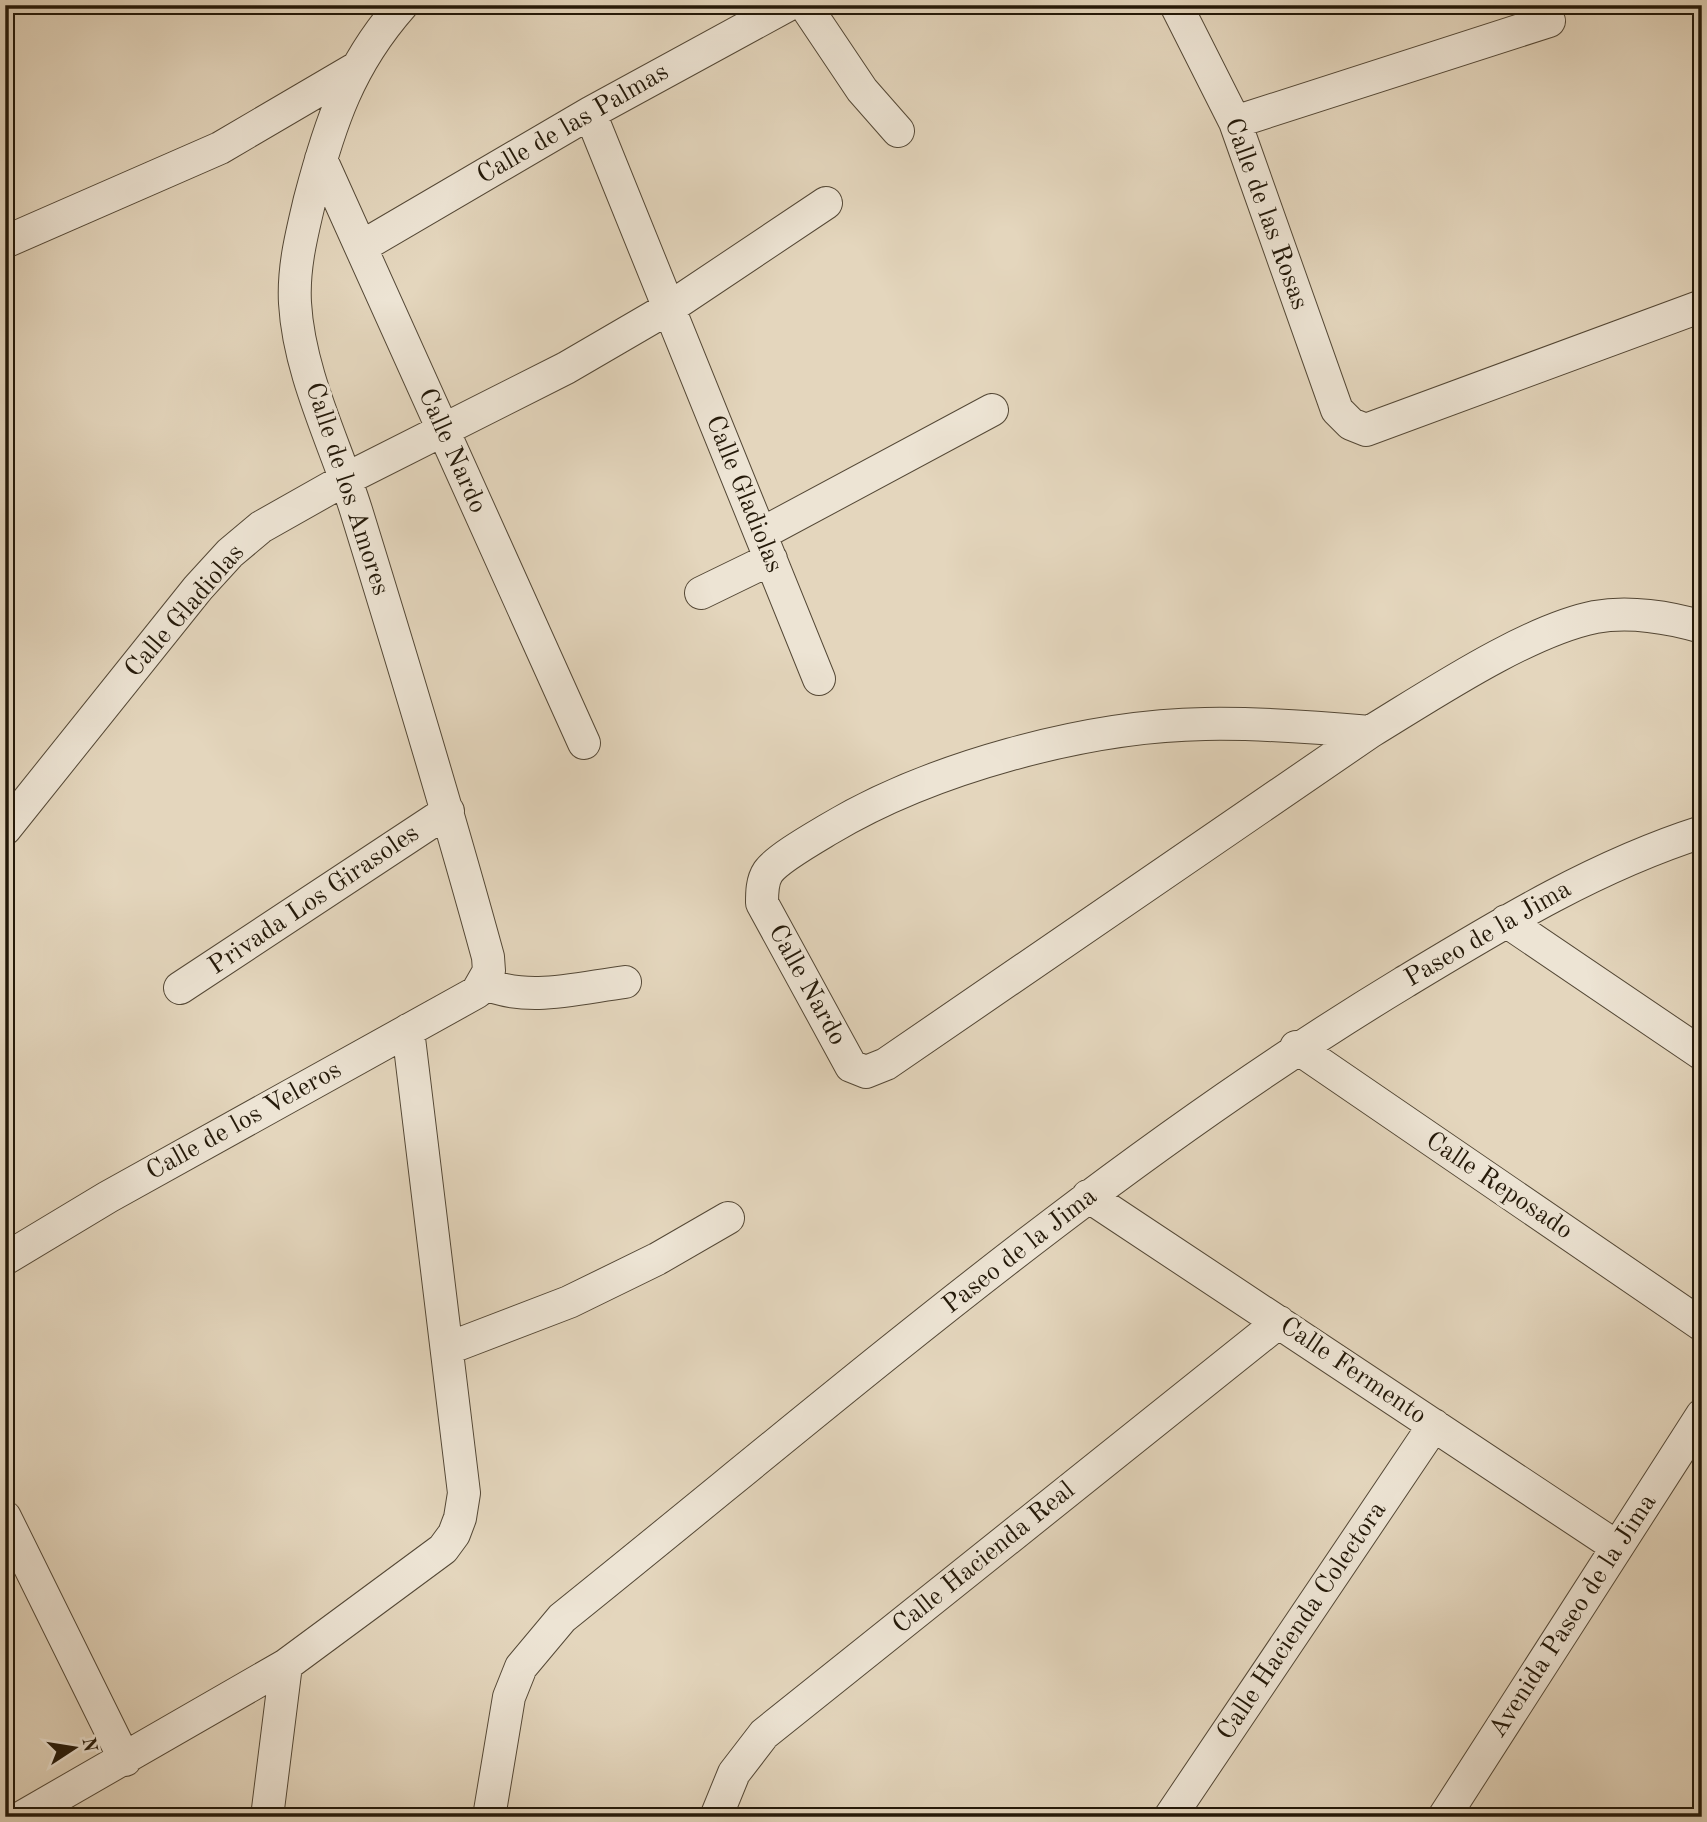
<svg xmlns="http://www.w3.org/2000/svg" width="1707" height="1822" viewBox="0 0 1707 1822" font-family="'Old Standard TT',serif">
  <rect width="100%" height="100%" fill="#e4d6bd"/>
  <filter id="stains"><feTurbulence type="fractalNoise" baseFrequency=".00286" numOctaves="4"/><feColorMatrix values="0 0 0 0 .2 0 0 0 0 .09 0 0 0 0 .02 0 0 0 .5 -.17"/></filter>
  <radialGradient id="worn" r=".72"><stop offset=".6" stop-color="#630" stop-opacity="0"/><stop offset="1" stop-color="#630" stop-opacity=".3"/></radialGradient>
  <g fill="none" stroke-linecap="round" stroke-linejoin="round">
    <!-- minor casing -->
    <g stroke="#544836" stroke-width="34">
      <path id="minor" d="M805 5 862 90 898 131
        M1176 5 1235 122 1337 410 1351 424 1366 430 1702 306
        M590 113 819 679
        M1235 122 1549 21
        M321 159 584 743
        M5 242 220 148 353 70
        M361 247 590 113 788 5
        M761 534 992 410
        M701 593 771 559
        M1370 732C1315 727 1260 723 1205 724 1085 726 931 768 829 829 814 838 777 859 768 872 762 881 762 893 762 903L851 1066 866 1072 886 1064 1370 732C1431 695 1526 631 1595 617 1629 611 1669 617 1702 627
        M5 829 198 588 230 553 261 527 346 479 566 368 669 308 826 203
        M1506 921 1702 1054
        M483 983C528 1003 578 988 625 982
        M180 988 448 811
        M1296 1047 1702 1325
        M1088 1196 1617 1547
        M5 1259 108 1197 477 992 489 971 488 957C447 807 402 659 356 510 335 443 299 374 295 303 293 267 302 233 310 199 330 123 349 65 402 5
        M449 1348 569 1302 657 1259 728 1218
        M5 1517 125 1760
        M22 1817 286 1665 443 1549 454 1534 460 1518 464 1493 408 1030
        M267 1817 286 1665
        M489 1817 509 1697 521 1667 562 1618C836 1398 1102 1165 1403 983 1499 925 1595 866 1702 832
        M716 1817 734 1773 764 1734 1279 1322
        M1170 1817 1434 1425
        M1444 1817 1702 1415"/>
    </g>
    <!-- minor -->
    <use href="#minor" stroke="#ede4d4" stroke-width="32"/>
  </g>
  <g text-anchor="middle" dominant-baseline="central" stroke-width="7" stroke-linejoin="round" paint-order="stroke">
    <!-- street labels -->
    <g font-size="26" fill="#241909" stroke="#ede4d4">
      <text transform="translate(573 124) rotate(-30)">Calle de las Palmas</text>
      <text transform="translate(1266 214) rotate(70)">Calle de las Rosas</text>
      <text transform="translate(452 451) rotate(66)">Calle Nardo</text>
      <text transform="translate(347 489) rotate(72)">Calle de los Amores</text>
      <text transform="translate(744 494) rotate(68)">Calle Gladiolas</text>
      <text transform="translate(185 611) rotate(-49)">Calle Gladiolas</text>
      <text transform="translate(314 900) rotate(-34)">Privada Los Girasoles</text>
      <text transform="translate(1488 934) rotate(-30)">Paseo de la Jima</text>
      <text transform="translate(807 985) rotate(61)">Calle Nardo</text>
      <text transform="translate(244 1121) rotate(-29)">Calle de los Veleros</text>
      <text transform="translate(1499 1186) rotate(34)">Calle Reposado</text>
      <text transform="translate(1020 1251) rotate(-38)">Paseo de la Jima</text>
      <text transform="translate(1353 1371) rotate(34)">Calle Fermento</text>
      <text transform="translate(984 1558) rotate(-39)">Calle Hacienda Real</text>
      <text transform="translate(1573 1616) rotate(-57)">Avenida Paseo de la Jima</text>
      <text transform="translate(1302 1621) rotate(-56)">Calle Hacienda Colectora</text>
    </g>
  </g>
  <!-- margin -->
  <rect width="1707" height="1822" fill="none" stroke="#e4d6bd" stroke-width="28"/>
  <rect x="7" y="7" width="1693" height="1808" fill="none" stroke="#241909" stroke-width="3.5"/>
  <rect x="14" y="14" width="1679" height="1794" fill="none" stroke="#241909" stroke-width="2"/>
  <!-- north arrow -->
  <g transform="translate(74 1748) rotate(78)" stroke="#ede4d4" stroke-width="5" paint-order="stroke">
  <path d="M0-5L12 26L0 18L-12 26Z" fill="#241909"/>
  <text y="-10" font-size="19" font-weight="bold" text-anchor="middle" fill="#241909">N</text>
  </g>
  <rect width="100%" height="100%" filter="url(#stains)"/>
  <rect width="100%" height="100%" fill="url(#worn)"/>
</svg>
